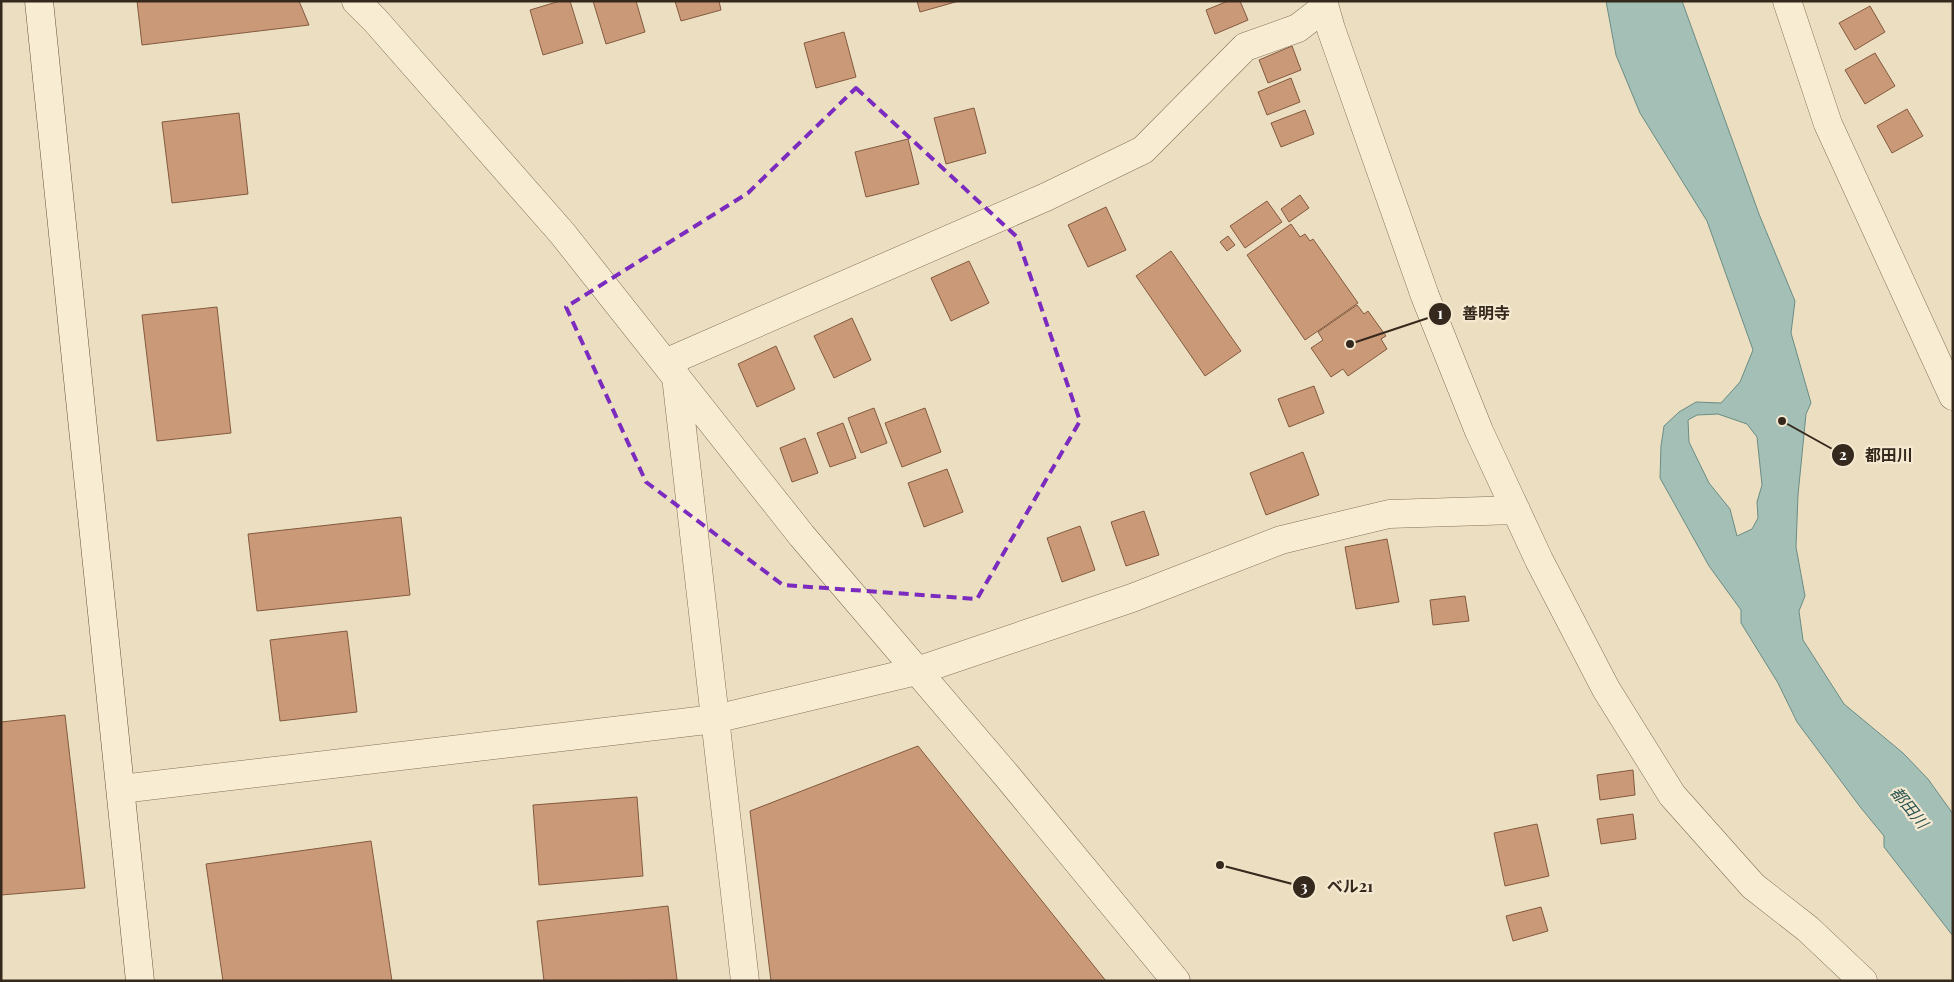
<svg xmlns="http://www.w3.org/2000/svg" width="1954" height="982" viewBox="0 0 1954 982" font-family="'Playfair Display','Noto Sans JP',serif">
  <rect width="100%" height="100%" fill="#ecdfc1"/>
  <!-- water -->
  <path fill="#a3bfb6" stroke="#6b8c84" fill-rule="evenodd" d="M1606 1H1682L1759 214 1795 301 1791 333 1811 403 1806 414 1798 495 1796 547 1805 596 1799 611 1803 640 1844 704 1903 753 1928 779 1953 814V936L1884 847V836L1861 808 1797 722 1778 683 1741 623V610L1709 566 1660 478 1661 446 1664 426 1679 412 1696 402 1721 403 1740 382 1753 350 1707 221 1640 113 1616 55ZM1718 414 1747 424 1757 437 1762 485 1757 502 1758 518 1752 529 1737 536 1730 509 1709 483 1689 442 1688 420 1697 415Z"/>
  <!-- building -->
  <path fill="#ca9977" stroke="#835a3f" d="M137 1H299L309 25 142 45Z
    M560 1H570L583 43 543 55 530 10Z
    M593 1H636L645 32 606 44Z
    M675 1H719L721 10 681 21Z
    M917 1H959L920 12Z
    M1228 1H1240L1248 20 1215 34 1206 10Z
    M1870 6 1885 32 1855 50 1839 23Z
    M844 32 856 77 816 88 804 43Z
    M1292 46 1301 70 1268 83 1259 60Z
    M1875 53 1895 86 1865 104 1845 70Z
    M1291 78 1300 102 1267 115 1258 92Z
    M974 108 986 153 946 164 934 118Z
    M1907 109 1923 136 1892 153 1877 126Z
    M1305 110 1314 134 1281 147 1271 123Z
    M239 113 248 194 172 203 162 122Z
    M908 139 919 184 866 197 855 152Z
    M1300 195 1309 208 1289 222 1281 209Z
    M1267 201 1282 222 1245 248 1230 226Z
    M1106 207 1126 250 1088 267 1068 225Z
    M1291 224 1300 237 1305 234 1310 241 1313 239 1358 303 1305 340 1247 255Z
    M1228 236 1235 245 1227 251 1220 242Z
    M1171 251 1241 351 1205 376 1136 276Z
    M969 261 989 303 951 321 931 278Z
    M1357 305 1364 314 1368 311 1386 336 1381 339 1387 349 1348 376 1343 369 1331 377 1311 348 1323 340 1318 332Z
    M217 307 231 433 157 441 142 315Z
    M852 318 871 360 834 378 814 336Z
    M776 346 795 389 757 407 738 364Z
    M1314 386 1324 413 1289 427 1278 399Z
    M874 408 887 443 861 453 848 418Z
    M925 408 941 452 902 467 885 423Z
    M843 423 856 458 830 467 817 433Z
    M805 438 818 473 792 482 780 448Z
    M1303 452 1319 495 1266 515 1250 473Z
    M947 469 963 512 924 527 908 483Z
    M1144 511 1159 555 1126 566 1111 522Z
    M401 517 410 595 257 611 248 534Z
    M1080 526 1095 570 1062 582 1047 538Z
    M1387 539 1399 602 1356 609 1345 547Z
    M1465 596 1469 621 1433 625 1430 600Z
    M347 631 357 712 280 721 270 640Z
    M65 715 85 888 1 895V722Z
    M918 746 1106 981H771L750 811Z
    M1633 770 1635 795 1600 800 1597 775Z
    M637 797 643 876 539 885 533 805Z
    M1633 814 1636 839 1601 844 1597 819Z
    M1537 824 1549 876 1505 886 1494 833Z
    M371 841 392 981H223L206 864Z
    M668 906 677 980 544 981 537 921Z
    M1541 907 1548 931 1513 941 1506 916Z"/>
  <g fill="none" stroke-linecap="round" stroke-linejoin="round">
    <!-- street casing -->
    <g stroke="#857059" stroke-width="29">
      <path id="street" d="M356 1 375 20 562 233 802 536 1007 776 1176 981
        M1323 1 1331 29 1425 296 1479 431 1539 560 1606 689 1672 795 1753 886 1808 929 1863 981
        M1787 1 1828 124 1953 396
        M665 363 1046 197 1143 150 1245 47 1298 28 1325 7
        M676 376 745 981
        M121 789 715 719 917 671 1132 598 1281 540 1389 514 1516 510"/>
    </g>
    <!-- secondary casing -->
    <g stroke="#67513c" stroke-width="29">
      <path id="secondary" d="M39 1 140 981"/>
    </g>
    <!-- street -->
    <use href="#street" stroke="#f8edd3" stroke-width="28"/>
    <!-- secondary -->
    <use href="#secondary" stroke="#f8edd3" stroke-width="28"/>
  </g>
  <!-- marked area -->
  <path fill="none" stroke="#7b2cbf" stroke-width="4" stroke-dasharray="10 6" stroke-linejoin="round" d="M856 88 1017 237 1080 421 977 599 783 585 646 482 566 307 748 193Z"/>
  <g text-anchor="middle" dominant-baseline="central" stroke-width="4.5" stroke-linejoin="round" paint-order="stroke">
    <!-- water labels -->
    <g font-size="16" font-style="italic" fill="#2c5452" stroke="#f4e9d0">
      <text transform="translate(1910 807) rotate(51)">都田川</text>
    </g>
  </g>
  <!-- callouts -->
  <path fill="none" stroke="#35281d" stroke-width="2" d="M1350 344L1440 314M1782 421L1843 455M1220 865L1304 887"/>
  <g fill="#35281d" stroke="#f4e9d0" stroke-width="2">
    <circle cx="1350" cy="344" r="5"/>
    <circle cx="1782" cy="421" r="5"/>
    <circle cx="1220" cy="865" r="5"/>
    <circle cx="1440" cy="314" r="12"/>
    <circle cx="1843" cy="455" r="12"/>
    <circle cx="1304" cy="887" r="12"/>
  </g>
  <g font-size="15" text-anchor="middle" font-weight="bold" fill="#fff">
    <text x="1440" y="319">1</text>
    <text x="1843" y="460">2</text>
    <text x="1304" y="892">3</text>
  </g>
  <g font-size="16" text-anchor="middle" font-weight="bold" fill="#35281d" stroke="#f4e9d0" stroke-width="4.5" stroke-linejoin="round" paint-order="stroke">
    <text x="1486" y="319">善明寺</text>
    <text x="1889" y="461">都田川</text>
    <text x="1350" y="892">ベル21</text>
  </g>
  <!-- border -->
  <rect width="1954" height="982" fill="none" stroke="#35281d" stroke-width="5"/>
</svg>
